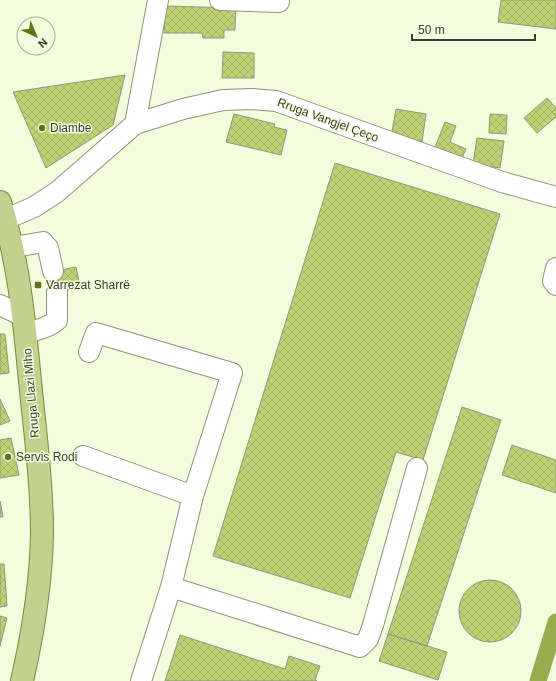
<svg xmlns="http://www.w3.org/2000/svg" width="556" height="681" viewBox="0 0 556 681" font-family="Arial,sans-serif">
  <defs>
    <pattern id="building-cross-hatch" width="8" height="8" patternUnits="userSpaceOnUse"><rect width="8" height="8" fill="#bed274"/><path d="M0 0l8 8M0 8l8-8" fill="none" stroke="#a4b565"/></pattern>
  </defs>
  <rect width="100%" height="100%" fill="#f4fcdd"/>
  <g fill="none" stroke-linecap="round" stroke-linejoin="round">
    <!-- canal -->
    <path stroke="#99ab4e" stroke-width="17" d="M538 681 556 622"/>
  </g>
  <!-- building -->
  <path fill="url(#building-cross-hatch)" stroke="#90977a" d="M501 0H556V29L498 22Z
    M165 6 236 8 235 30H224V38H203L202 33H164Z
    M223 52 254 53V78H222Z
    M125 75 113 125 46 168 13 92Z
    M547 98 556 108V117L537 133 524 118Z
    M396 109 426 114 422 142 391 137Z
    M234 114 275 124 274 127 287 130 281 155 226 142Z
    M490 114 507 115 506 134 489 133Z
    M445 122 456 126 450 142 466 149 462 158 435 147Z
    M477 138 504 141 500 168 473 164Z
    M335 163 500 214 423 460 396 452 350 598 213 556Z
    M76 267 80 287 49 293 45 273Z
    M0 334H5L9 373 0 374Z
    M0 399 10 421 0 425Z
    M462 407 501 420 427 646 388 634Z
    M11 438 19 475 0 478V440Z
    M512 445 556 460V493L502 475Z
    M0 501 3 517H0Z
    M0 564H4L7 606 0 607Z
    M459 611a31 31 0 1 1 62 0a31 31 0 1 1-62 0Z
    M0 616 7 618 0 646Z
    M388 634 447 652 438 680 379 661Z
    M180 635 285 669 289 656 320 666 315 680 317 681H165Z"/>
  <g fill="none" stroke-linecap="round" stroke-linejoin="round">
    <!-- minor casing -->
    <g stroke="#8d9478" stroke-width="22">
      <path id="minor" d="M220 0 279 2
        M135 124 158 0
        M6 219 34 207 57 192 135 124 183 109 223 100 252 99 276 101 502 182 556 197
        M14 247 43 242 48 248 53 271
        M556 268 553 281 556 285
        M0 305 23 316
        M25 333C37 330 48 328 57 320V292
        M89 352 96 333 232 373 193 496 171 587 141 681
        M83 456 193 496
        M171 587 360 647 368 639 373 625 417 468"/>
    </g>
    <!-- major casing -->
    <g stroke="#7a883c" stroke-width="24">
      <path id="major" d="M0 202C19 262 24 319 30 381 35 432 42 483 42 534 41 584 33 633 22 681"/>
    </g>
    <!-- minor -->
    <use href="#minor" stroke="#fff" stroke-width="20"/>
    <!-- major -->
    <use href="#major" stroke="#c4d08e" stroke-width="22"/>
  </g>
  <!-- markers -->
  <g fill="#62711c" stroke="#f4fcdd" stroke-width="1.5">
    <circle cx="42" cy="128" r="4"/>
    <rect x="34" y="281" width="8" height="8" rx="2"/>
    <circle cx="8" cy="457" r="4"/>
  </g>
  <g text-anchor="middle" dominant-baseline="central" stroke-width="3" stroke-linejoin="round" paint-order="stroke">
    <!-- street labels -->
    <g font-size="12" fill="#3a3d31" stroke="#f4fcdd">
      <text transform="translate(328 120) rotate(20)">Rruga Vangjel Çeço</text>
      <text transform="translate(31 393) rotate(-95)">Rruga Llazi Miho</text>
    </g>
    <!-- poi labels -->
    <g font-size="12" fill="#3a3d31" stroke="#f4fcdd" text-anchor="start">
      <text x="50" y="128">Diambe</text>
      <text x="46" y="285">Varrezat Sharrë</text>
      <text x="16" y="457">Servis Rodi</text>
    </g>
  </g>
  <!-- north arrow -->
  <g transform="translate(36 36) rotate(136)"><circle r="19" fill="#f4fcdd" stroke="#aab098"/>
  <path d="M0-3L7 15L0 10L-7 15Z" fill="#62711c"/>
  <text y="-6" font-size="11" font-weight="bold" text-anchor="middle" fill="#3a3d31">N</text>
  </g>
  <!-- scale -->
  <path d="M412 34v6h123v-6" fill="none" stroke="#3a3d31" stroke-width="2"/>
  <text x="418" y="34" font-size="12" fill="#3a3d31" stroke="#f4fcdd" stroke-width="3" paint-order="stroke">50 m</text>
</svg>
